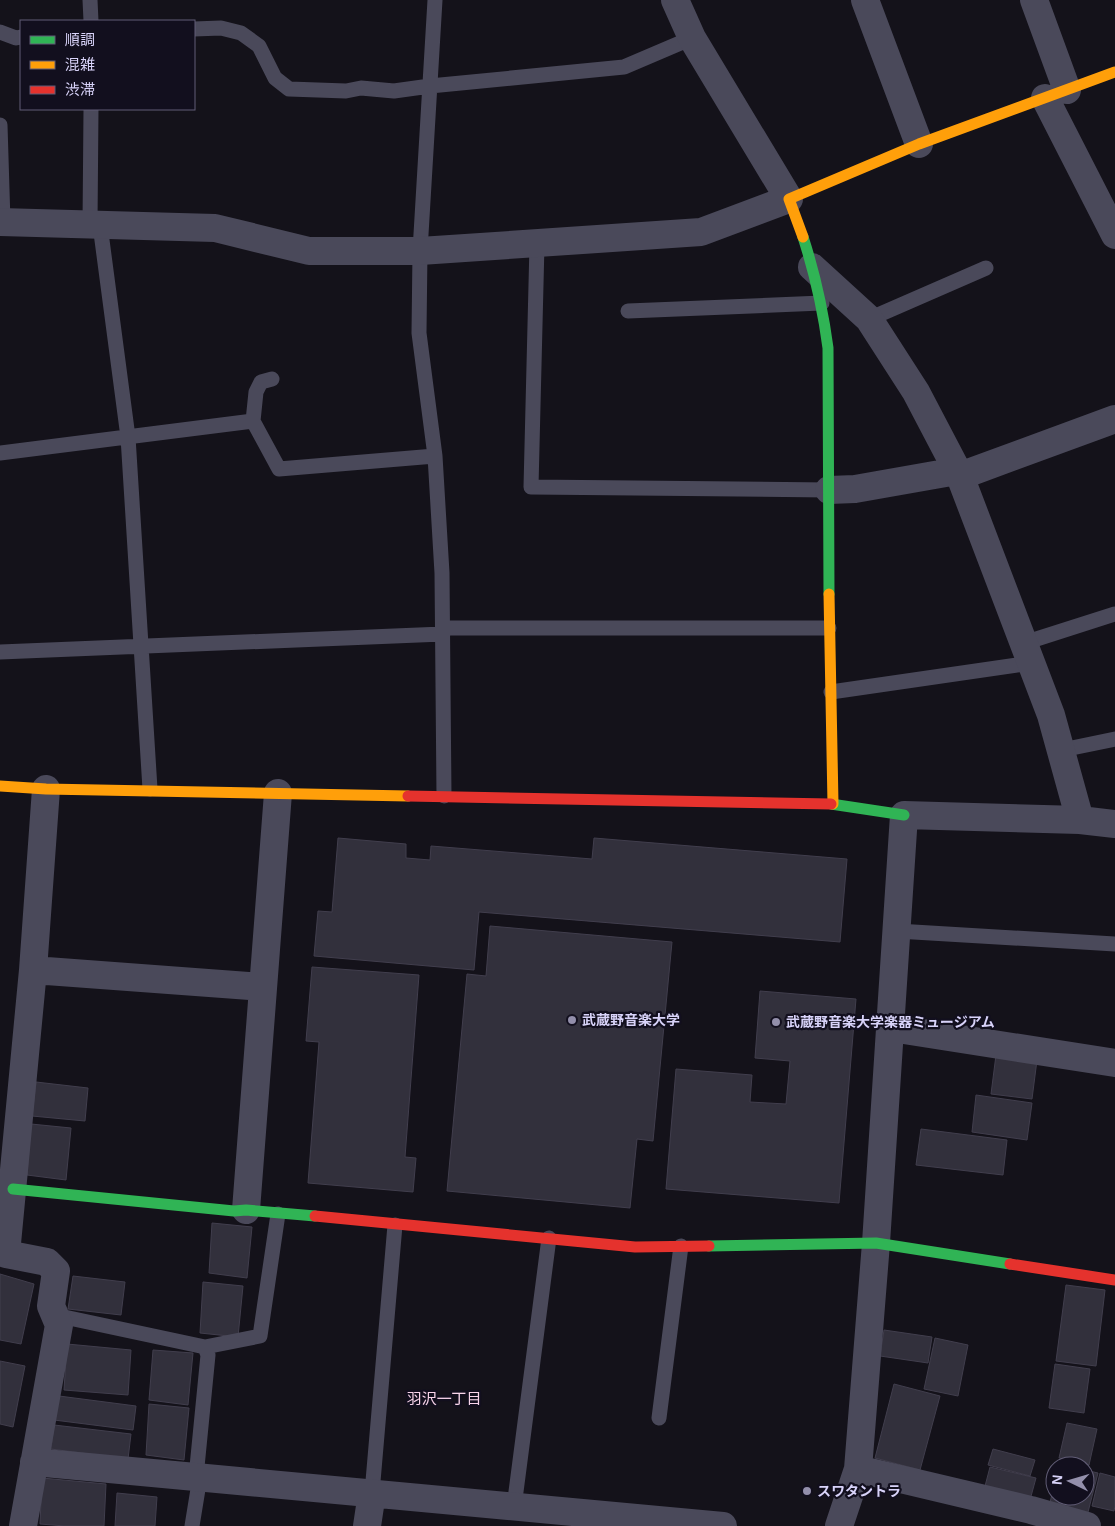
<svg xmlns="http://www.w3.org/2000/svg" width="1115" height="1526" viewBox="0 0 1115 1526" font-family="Helvetica,'Noto Sans JP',sans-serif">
  <rect width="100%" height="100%" fill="#14121a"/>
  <!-- building -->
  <path fill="#32303c" stroke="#413e4d" d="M338 838 406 844V858L430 860 431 846 592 859 594 838 847 859 840 942 479 912 474 970 314 956 318 911 332 912Z
    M490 926 672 942 653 1141 637 1139 630 1208 447 1191 467 974 486 976Z
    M312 967 419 975 405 1157 416 1158 413 1192 308 1183 319 1042 306 1041Z
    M760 991 856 999 839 1203 666 1189 676 1069 752 1075 750 1102 786 1104 790 1061 755 1058Z
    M996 1055 1037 1060 1032 1099 991 1094Z
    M36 1082 88 1088 85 1121 32 1116Z
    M976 1095 1032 1103 1027 1140 972 1132Z
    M31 1124 71 1128 66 1180 27 1175Z
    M921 1129 1007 1140 1003 1175 916 1165Z
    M212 1223 252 1227 247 1278 209 1273Z
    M0 1274 34 1284 21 1344 0 1340Z
    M73 1276 125 1282 121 1315 68 1309Z
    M203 1282 243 1286 238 1337 200 1333Z
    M1066 1285 1105 1290 1096 1366 1056 1361Z
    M884 1330 932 1337 928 1363 880 1356Z
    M935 1338 968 1345 958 1396 924 1389Z
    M67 1344 131 1350 128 1395 64 1390Z
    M153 1350 193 1353 188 1405 149 1400Z
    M0 1361 25 1366 13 1427 0 1424Z
    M1055 1364 1090 1369 1084 1413 1049 1408Z
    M894 1384 940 1396 920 1470 875 1458Z
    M59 1396 136 1406 133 1430 54 1420Z
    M149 1404 189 1408 184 1460 146 1455Z
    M1067 1423 1097 1429 1089 1465 1059 1458Z
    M54 1425 131 1434 128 1459 51 1449Z
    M993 1449 1035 1460 1030 1476 988 1465Z
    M990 1467 1036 1478 1030 1500 984 1490Z
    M1085 1470 1098 1473 1087 1516 1049 1507 1055 1481V1496H1085Z
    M1100 1473 1115 1477V1506L1114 1511 1092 1506Z
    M42 1478 106 1484 104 1526H65L40 1524Z
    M117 1493 157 1497 155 1526H115Z"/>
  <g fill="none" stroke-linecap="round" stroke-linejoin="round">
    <!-- lane -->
    <path stroke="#4a495a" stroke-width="15" d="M90 0 91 21
      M435 0 420 251 419 333 435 456 442 573 444 796
      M194 29 221 28 241 33 259 46 275 78 289 89 346 91 361 88 394 91 430 86 624 67 692 38
      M0 32 16 38 21 37
      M0 125 3 222
      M90 224 91 109
      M100 225 128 437 150 789
      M537 244 531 487 829 490
      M628 311 822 303
      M869 319 986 268
      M253 421 256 392 261 382 272 379
      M0 453 253 421 279 469 435 456
      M443 628H829
      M1024 643 1115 614
      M0 652 443 634
      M831 692 1031 663
      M1062 750 1115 739
      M897 931 1115 944
      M55 1315 205 1347 260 1336 278 1214
      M659 1418 681 1246
      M196 1477 208 1355 205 1347
      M372 1493 395 1225
      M514 1507 549 1238
      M192 1526 200 1477"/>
    <!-- street -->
    <path stroke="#4a495a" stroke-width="28" d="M865 0 919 144
      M1034 0 1067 90
      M1045 98 1115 235
      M0 222 215 228 309 251H420L701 232 789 199 692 38 675 0
      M812 267 869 319 916 392 960 476 1051 715 1080 820
      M960 476 1115 419
      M829 490 855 489 957 471
      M33 970 263 987
      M891 1028 1115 1063
      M246 1210 278 793
      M34 1462 723 1526
      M858 1469 1031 1510 1087 1526
      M23 1526 59 1325 51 1306 56 1271 47 1262 6 1254 33 970 46 789
      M367 1526 372 1493
      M839 1526 858 1469 876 1243 904 815 1080 820 1115 824"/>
    <!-- fast -->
    <path stroke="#30b455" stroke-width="11" d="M803 237C815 274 823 310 828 348L829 594
      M831 804 904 815
      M13 1189 234 1211 246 1210 315 1216
      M709 1246 876 1243 1010 1264"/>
    <!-- slow -->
    <path stroke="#ff9f0a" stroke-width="11" d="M803 237 789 199 919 144 1115 72
      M829 594 833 804
      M0 786 46 789 408 796"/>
    <!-- jam -->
    <path stroke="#e5322d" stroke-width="11" d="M408 796 831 804
      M315 1216 635 1247 709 1246
      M1010 1264 1115 1280"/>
  </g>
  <!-- markers -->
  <g fill="#938fab" stroke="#120f1e" stroke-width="2">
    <circle cx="572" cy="1020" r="5"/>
    <circle cx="776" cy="1022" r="5"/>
    <circle cx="807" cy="1491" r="5"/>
  </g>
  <g text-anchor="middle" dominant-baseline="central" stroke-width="4.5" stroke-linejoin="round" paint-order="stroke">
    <!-- poi labels -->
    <g font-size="14" font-weight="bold" fill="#d8d3f9" stroke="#120f1e" text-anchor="start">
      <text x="582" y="1020">武蔵野音楽大学</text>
      <text x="786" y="1022">武蔵野音楽大学楽器ミュージアム</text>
      <text x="817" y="1491">スワタントラ</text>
    </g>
    <!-- neighbourhood labels -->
    <g font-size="15" fill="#f9d5eb" stroke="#120f1e">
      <text x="444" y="1398">羽沢一丁目</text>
    </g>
  </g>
  <!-- legend -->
  <rect x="20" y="20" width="175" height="90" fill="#120f1e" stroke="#615d76"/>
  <rect x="30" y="36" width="25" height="8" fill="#30b455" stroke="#615d76"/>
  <text x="65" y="45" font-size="15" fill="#d8d3f9">順調</text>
  <rect x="30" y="61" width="25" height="8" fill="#ff9f0a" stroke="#615d76"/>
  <text x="65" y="70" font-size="15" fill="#d8d3f9">混雑</text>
  <rect x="30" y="86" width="25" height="8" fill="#e5322d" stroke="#615d76"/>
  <text x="65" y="95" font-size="15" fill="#d8d3f9">渋滞</text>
  <!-- north arrow -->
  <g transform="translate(1070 1481) rotate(275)"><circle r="24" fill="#120f1e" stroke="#615d76"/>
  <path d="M0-4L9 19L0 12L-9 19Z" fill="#938fab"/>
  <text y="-8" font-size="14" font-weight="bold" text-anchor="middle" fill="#d8d3f9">N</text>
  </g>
</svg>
